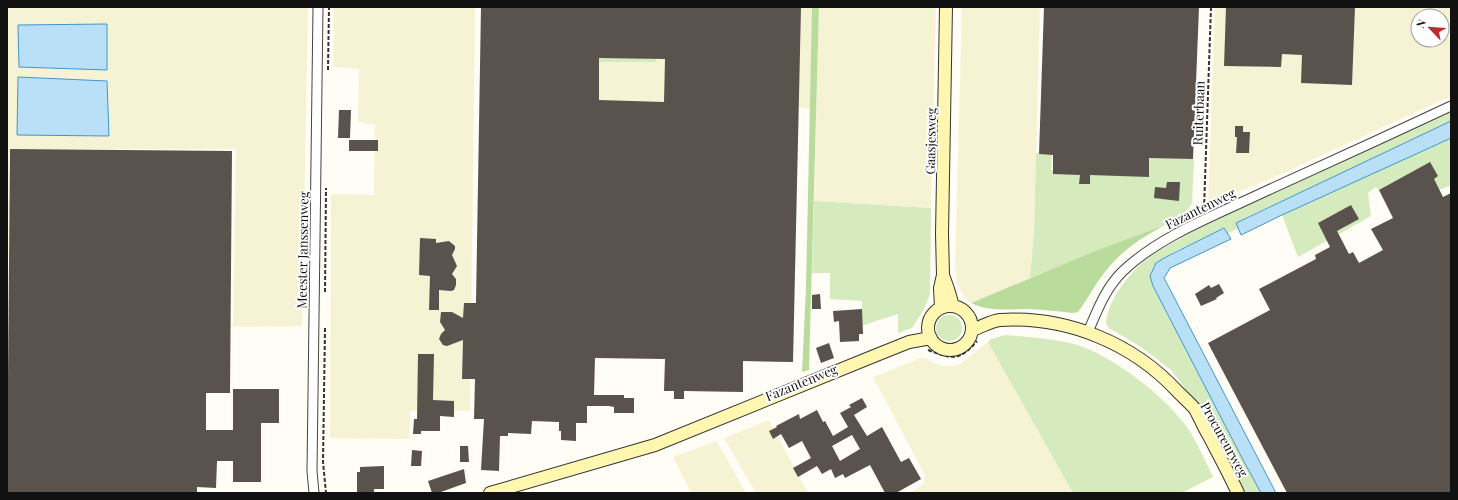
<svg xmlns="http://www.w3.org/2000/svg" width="1458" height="500" viewBox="0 0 1458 500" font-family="'Playfair Display',serif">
  <rect width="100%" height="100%" fill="#fffdf5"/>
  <!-- farmland -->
  <path fill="#f6f3d4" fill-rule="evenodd" d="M7 7H308L302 326 233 327 236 149H9L7 482Z
    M334 7H475L470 411H410L409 439 330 438 331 194 374 195 375 125 358 122 359 69 333 67Z
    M656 7H812L810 109 793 106 597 101 598 62Z
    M819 7H936L931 208 814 201Z
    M962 7H1040L1034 232 1030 278 971 303 966 300 957 284 955 265Z
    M1215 7H1451V96L1270 179 1208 204ZM1418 16H1442V40H1418Z
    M988 342 1005 371 1073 493H909L920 487 924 483 925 475 873 377 923 357 934 363 945 366H956L967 359Z
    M769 420 808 493H756L724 438Z
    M716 441 720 447 746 493H691L673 457Z"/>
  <!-- green -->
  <path fill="#d5ebbd" d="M656 7V62H598V53Z
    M1451 110V121L1439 128 1251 215 1236 223 1238 228 1227 234 1224 228 1174 252 1156 263 1152 282 1153 286 1242 458 1261 493H1245L1192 398 1175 375 1170 369 1141 347 1109 328 1106 324C1107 301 1130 272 1147 259 1158 250 1171 244 1183 237 1211 222 1239 209 1267 195 1328 167 1390 139 1451 110Z
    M1451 137V185L1395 208 1376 187 1368 193 1371 216 1298 257 1282 215Z
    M1036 153 1052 154 1051 170 1147 174 1149 157 1194 159 1192 203C1187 214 1175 219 1165 225L1030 278 1034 232Z
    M814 201 931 208 930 294 924 309 912 328 898 333V314L861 326 862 301 830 299V273H812Z
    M936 328a13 13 0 1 1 26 0a13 13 0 1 1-26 0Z
    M1005 335C1028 337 1052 338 1074 344 1110 354 1164 395 1186 426 1196 439 1205 461 1213 477L1181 493H1073L988 342 991 339Z"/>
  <!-- forest -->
  <path fill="#b9dc9c" d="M812 7H819L809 370 802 372 806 287Z
    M1165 225C1136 241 1118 253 1099 280 1091 291 1086 302 1078 312L1073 313C1058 311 1044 310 1029 309 1009 309 989 312 971 303L1088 254Z"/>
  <!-- water -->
  <path fill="#b9e0f7" stroke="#3f96cf" d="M107 24V70L19 67 18 25Z
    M18 77 107 81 109 136 17 135Z
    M1451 121V137L1449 139 1282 215 1241 235 1236 223Z
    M1224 228 1231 239 1170 268 1164 278 1276 493H1261L1242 458 1153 286 1150 276 1156 263 1166 257Z"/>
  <!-- building -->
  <path fill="#5a524d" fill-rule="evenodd" d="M481 7H801L793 362 743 361V392L684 391V399H674V391H664L665 359 595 358 594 395H624V398H634V413H614V407L609 406H587V423H576V441L561 440V431H559V422L532 421 531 434 508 433V436H500L499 471 481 470 484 419H474L475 379H462L463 340 447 346 443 345 439 339 441 334 445 330 440 322 441 312H452L463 318 464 303H476ZM599 58 665 59 664 102 599 100Z
    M1044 7H1199L1193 159 1149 158V177L1090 175V184H1079L1080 175 1053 174V155L1039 154Z
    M1226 7H1355L1352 85 1301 83 1302 55 1282 54 1281 67 1224 66Z
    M339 110H351L350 138H338Z
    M1235 126H1243V132H1250L1249 153H1236L1237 137H1235Z
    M349 140H378V151H349Z
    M10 149 232 151 230 393H206V430H233V389H279V423H261V482H233V461H217L216 488 197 487V493H7Z
    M1430 162 1438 176 1434 179 1443 197 1451 193V493H1287L1208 343 1270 310 1259 289 1316 259 1315 255 1330 247 1318 223 1351 205 1359 219 1337 231 1349 254 1353 252 1359 263 1383 250 1371 229 1393 218 1379 190Z
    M1167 182H1180L1179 201 1154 198 1155 187 1166 188Z
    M420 238 436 239V243L449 241 455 246V249L452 255 457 266 452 274 456 279V285L454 290 451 291 439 290V310H429L430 276 419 275Z
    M1219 284 1224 293 1216 298 1217 299 1201 306 1195 294 1209 285 1211 288Z
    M820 294 821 309H812V295Z
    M862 309 863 334H859V341L840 342 839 321 834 322 833 311Z
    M829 343 834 358 821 363 816 348Z
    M418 354H434L433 400 454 401V417L440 416V431H421V434H413L414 419H417Z
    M862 398 867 407 854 415 867 436 882 427 901 462 909 458 921 479 896 493H885L870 465 845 478 843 474 835 478 831 469 822 474 817 466 798 477 793 468 811 458 802 441 789 448 781 434 773 439 769 431 777 427 776 426 799 414 800 419 817 410 823 422 825 421 833 436 848 427 840 413 851 407 849 405ZM852 435 860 449 840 461 832 446Z
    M460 446H468L469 462H460Z
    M412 450 422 451 421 466H411Z
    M384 466V489H374V493H357V472H360V467Z
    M464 469 466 483 438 493H432L428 481Z"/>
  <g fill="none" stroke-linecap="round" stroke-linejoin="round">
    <!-- street casing -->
    <g stroke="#444" stroke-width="11">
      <path id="street" d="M1088 332C1097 311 1105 289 1122 272 1159 236 1218 214 1264 192 1326 164 1389 135 1451 106
        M314 493 312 471 318 7"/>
    </g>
    <!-- secondary casing -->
    <g stroke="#333" stroke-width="14">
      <path id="secondary" d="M943 275 948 289 953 306
        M928 328a22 22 0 1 1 44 0a22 22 0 1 1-44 0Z
        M941 308 940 288 943 275 942 234 946 7
        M972 330C982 327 990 321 1000 320 1067 316 1133 343 1178 392 1183 397 1190 403 1195 409 1200 418 1204 428 1209 436 1219 455 1229 474 1238 493
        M490 493 655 445 879 354 909 342 931 338"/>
    </g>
    <!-- path -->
    <path stroke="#333" stroke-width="2" stroke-dasharray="4 2" stroke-linecap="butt" d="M328 70 329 7
      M1204 209 1211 7
      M325 292 326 188
      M325 328 323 462 326 493
      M928 350C952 359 959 362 977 341"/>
    <!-- street -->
    <use href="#street" stroke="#fff" stroke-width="9"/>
    <!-- secondary -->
    <use href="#secondary" stroke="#fff6b0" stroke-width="12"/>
  </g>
  <g text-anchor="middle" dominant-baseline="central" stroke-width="4" stroke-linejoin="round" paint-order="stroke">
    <!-- street labels -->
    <g font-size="13" fill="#111" stroke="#fff">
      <text transform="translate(1198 113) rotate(-88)">Ruiterbaan</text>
      <text transform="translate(930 141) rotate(-89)">Gaasjesweg</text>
      <text transform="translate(1200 208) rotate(-26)">Fazantenweg</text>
      <text transform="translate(302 250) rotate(-89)">Meester Janssenweg</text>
      <text transform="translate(801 382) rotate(-22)">Fazantenweg</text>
      <text transform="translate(1225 439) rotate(61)">Procureurweg</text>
    </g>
  </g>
  <!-- border -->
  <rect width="1458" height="500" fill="none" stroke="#111111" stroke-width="16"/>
  <!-- north arrow -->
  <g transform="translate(1430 28) rotate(295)"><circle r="19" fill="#ffffff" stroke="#a0a0a0"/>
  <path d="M0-3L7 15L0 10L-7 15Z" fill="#c4262e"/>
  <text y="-6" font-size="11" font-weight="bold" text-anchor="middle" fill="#111111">N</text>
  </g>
</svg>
